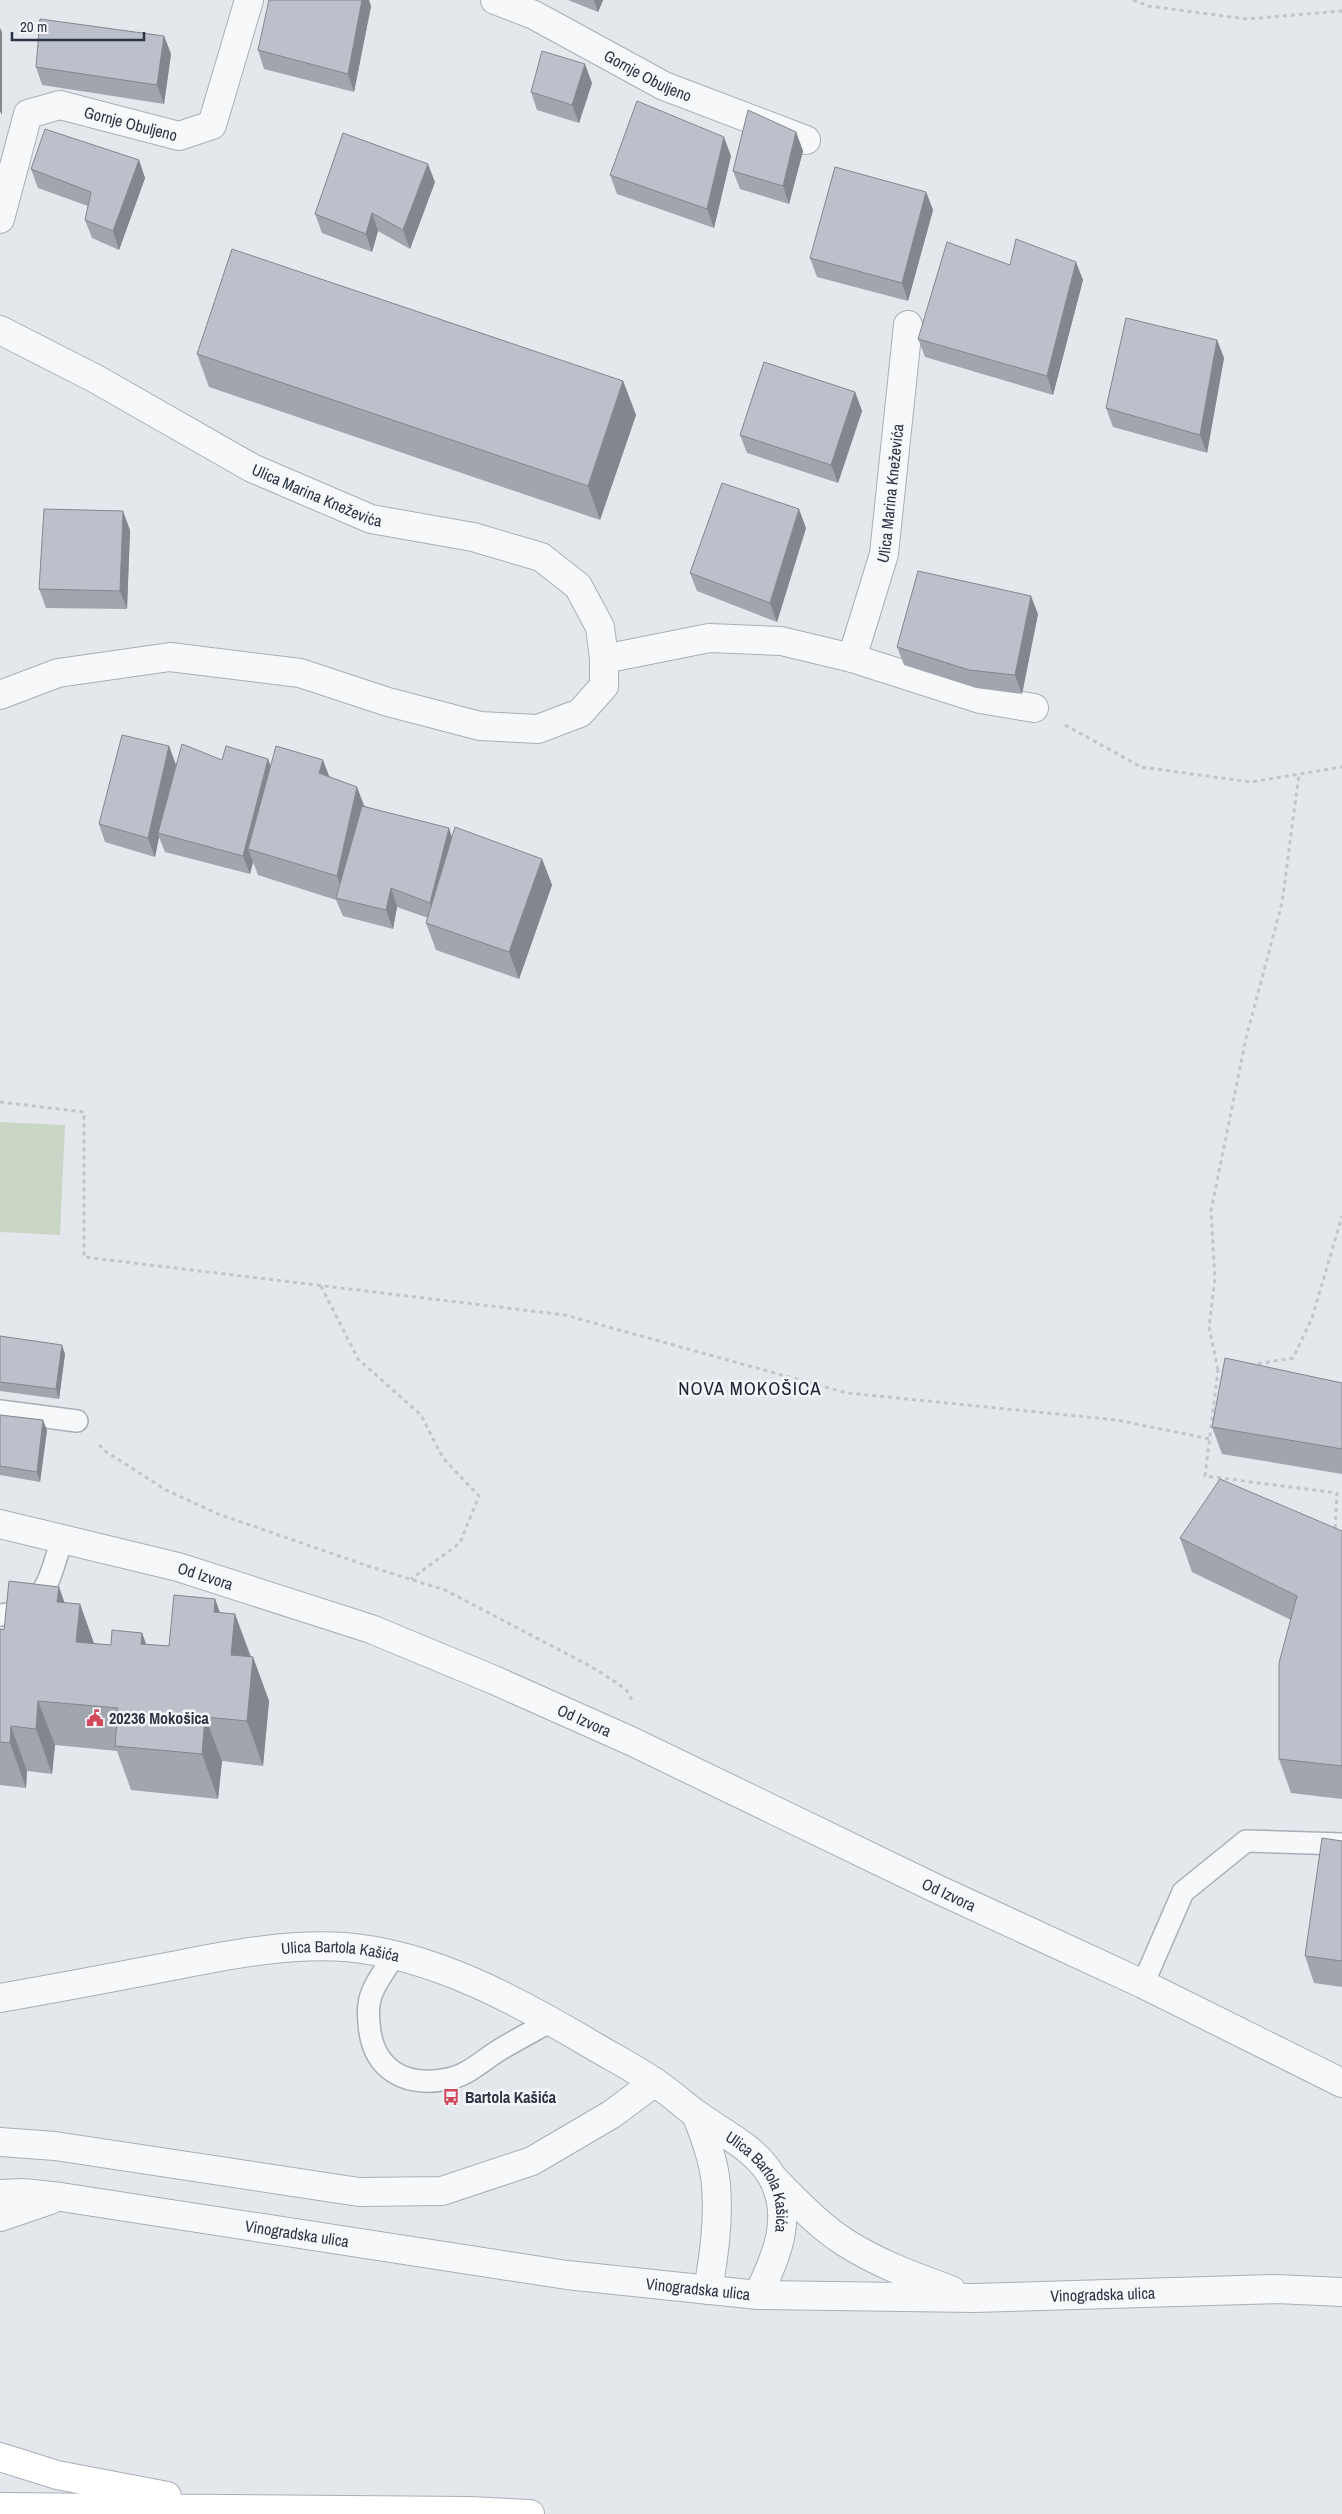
<svg xmlns="http://www.w3.org/2000/svg" width="1342" height="2514" viewBox="0 0 1342 2514" font-family="'Archivo Narrow',sans-serif">
  <rect width="100%" height="100%" fill="#e4e7ec"/>
  <!-- pitch -->
  <path fill="#c9d6c5" d="M0 1122 65 1125 60 1235 0 1232Z"/>
  <g fill="none" stroke-linecap="round" stroke-linejoin="round">
    <!-- lane casing -->
    <g stroke="#a9aeb7" stroke-width="24">
      <path id="lane" d="M0 1411 77 1421
        M0 1615C46 1611 50 1576 62 1539
        M394 1957C386 1968 377 1980 372 1993 368 2002 368 2013 369 2023 372 2069 404 2088 448 2079 469 2075 484 2059 501 2049 518 2039 535 2030 551 2021
        M1143 1984 1183 1892 1246 1841 1342 1844"/>
    </g>
    <!-- street casing -->
    <g stroke="#a9aeb7" stroke-width="30">
      <g id="street">
        <path id="s1" d="M495 0 534 15 664 86 806 140"/>
        <path id="s2" d="M0 219 28 114 60 105 179 136 212 125 249 0"/>
        <path id="s3" d="M0 330 96 379 252 468 371 519 473 537 541 557 578 586 600 627 604 659V686L580 713 538 729 480 726 388 702 300 673 170 657 58 673 0 695"/>
        <path id="s4" d="M852 658 884 554 908 325"/>
        <path d="M604 659 709 638 781 641 852 658 980 699 1034 708"/>
        <path id="s5" d="M0 1524 178 1567 371 1629 494 1680 631 1741 935 1888 1143 1984 1342 2083"/>
        <path id="s6" d="M0 1998C57 1988 115 1977 172 1966 229 1955 287 1943 345 1947 432 1954 518 2001 592 2045 612 2057 634 2068 654 2082 669 2091 682 2104 696 2114 722 2133 754 2147 771 2175 795 2216 776 2258 758 2295"/>
        <path d="M696 2114C705 2137 714 2161 716 2185 719 2220 714 2255 708 2290"/>
        <path d="M0 2142 55 2146 359 2192 442 2191 532 2161 612 2114 655 2082"/>
        <path d="M774 2179C796 2201 819 2226 846 2243 879 2264 915 2277 951 2290"/>
        <path id="s7" d="M0 2194 23 2193 61 2197 567 2275 758 2295 974 2298 1276 2289 1342 2292"/>
        <path d="M0 2217 50 2200"/>
      </g>
    </g>
    <!-- secondary casing -->
    <g stroke="#a9aeb7" stroke-width="30">
      <path id="secondary" d="M0 2457 57 2475 167 2496
        M0 2507 469 2511 530 2514"/>
    </g>
    <!-- path -->
    <path stroke="#c2c5cb" stroke-width="3" stroke-dasharray="4 4" stroke-linecap="butt" d="M1133 0 1148 6 1247 19 1342 11
      M1065 725 1141 767 1251 782 1342 767
      M0 1102 84 1112V1257L565 1315 847 1393 1117 1420 1210 1439
      M321 1286 358 1359 421 1415 443 1458 479 1496 460 1543 411 1579
      M1250 1365 1293 1358 1312 1318 1342 1216
      M1227 1369 1218 1370 1205 1476 1337 1493 1335 1531 1342 1532
      M1218 1370 1209 1327 1215 1279 1211 1211 1246 1038 1282 903 1299 774
      M99 1445 105 1451 166 1490 218 1514 368 1566 445 1590 590 1666 617 1683 627 1691 632 1700"/>
    <!-- lane -->
    <use href="#lane" stroke="#f7f8fa" stroke-width="21"/>
    <!-- street -->
    <use href="#street" stroke="#f7f8fa" stroke-width="28"/>
    <!-- secondary -->
    <use href="#secondary" stroke="#fff" stroke-width="28"/>
  </g>
  <!-- wall -->
  <path fill="#a1a5ae" d="M568 0H603L598 12Z
    M371 6 354 92 264 69 258 50Z
    M164 36 171 54 164 104 42 85 36 67Z
    M592 83 579 123 537 110 531 92Z
    M796 132 803 151 789 204 740 189 733 171Z
    M731 156 714 228 617 194 610 175Z
    M139 160 145 178 119 250 92 238 85 220 88 206 38 188 31 169Z
    M435 182 410 249 378 231 372 252 322 233 315 214Z
    M926 192 933 210 908 301 817 277 810 258Z
    M1010 265 1083 280 1053 395 925 357 918 339Z
    M1217 340 1224 358 1207 453 1113 427 1106 408Z
    M197 354 623 381 636 415 600 520 209 387Z
    M855 392 862 411 838 483 747 453 740 435Z
    M806 528 777 622 697 591 690 573Z
    M130 530 127 609 46 608 39 589Z
    M1038 614 1022 694 976 688 904 665 897 647Z
    M169 746 176 765 170 788 222 760 271 766 330 777 365 806 452 837 542 859 552 885 519 979 436 950 426 923 428 918 397 907 393 929 343 916 336 900 258 875 253 862 250 874 165 852 159 837 155 857 105 842 99 824Z
    M0 1336 65 1354 59 1399 0 1391Z
    M1342 1383V1474L1222 1454 1212 1427Z
    M0 1415 47 1430 40 1482 0 1475Z
    M1342 1531V1799L1291 1793 1279 1759 1291 1620 1192 1572 1180 1538Z
    M59 1587 64 1603 80 1604 94 1644 111 1645 142 1633 146 1644 169 1646 215 1599 220 1613 235 1614 251 1656 253 1657 269 1701 263 1766 222 1761 218 1799 131 1790 117 1751 55 1745 52 1774 27 1771 26 1788 0 1785V1629L4 1630Z
    M1342 1841V1987L1314 1983 1305 1956Z"/>
  <!-- shaded-wall -->
  <path fill="#83868d" d="M362 0H369L371 6 354 92 348 74Z
    M594 0H603L598 12Z
    M0 28 2 32V115L0 111Z
    M164 36 171 54 164 104 157 85Z
    M585 64 592 83 579 123 572 105Z
    M796 132 803 151 789 204 783 186Z
    M724 137 731 156 714 228 707 209Z
    M139 160 145 178 119 250 113 231Z
    M428 164 435 182 410 249 403 230Z
    M926 192 933 210 908 301 902 283Z
    M372 213 378 231 372 252 366 234Z
    M1076 262 1083 280 1053 395 1047 376Z
    M1217 340 1224 358 1207 453 1200 435Z
    M623 381 636 415 600 520 588 486Z
    M855 392 862 411 838 483 831 465Z
    M799 509 806 528 777 622 770 603Z
    M123 511 130 530 127 609 120 591Z
    M1031 596 1038 614 1022 694 1015 675Z
    M169 746 176 765 160 834 158 833 159 837 155 857 148 838Z
    M268 759 275 777 248 849 253 862 250 874 243 856Z
    M323 760 333 786 319 773Z
    M357 787 367 813 346 900 337 876Z
    M449 828 455 847 436 921 430 903Z
    M542 859 552 885 519 979 509 952Z
    M391 888 397 907 393 929 386 910Z
    M62 1345 65 1354 59 1399 56 1389Z
    M43 1420 47 1430 40 1482 37 1472Z
    M59 1587 75 1631 57 1602Z
    M215 1599 231 1644 214 1612Z
    M80 1604 96 1649 76 1642Z
    M235 1614 251 1659 231 1655Z
    M142 1633 158 1678 141 1644Z
    M253 1657 269 1701 263 1766 247 1721Z
    M38 1701 55 1745 52 1774 36 1729Z
    M205 1717 222 1761 218 1799 202 1754Z
    M11 1726 27 1771 26 1788 10 1743Z"/>
  <!-- building -->
  <path fill="#bbc0ca" stroke="#83868d" d="M269 0H362L348 74 258 50Z
    M40 19 164 36 157 85 36 67Z
    M542 51 585 64 572 105 531 92Z
    M637 101 724 137 707 209 610 175Z
    M748 110 796 132 783 186 733 171Z
    M45 129 139 160 113 231 85 220 91 192 31 169Z
    M343 133 428 164 403 230 372 213 366 234 315 214Z
    M835 167 926 192 902 283 810 258Z
    M1016 239 1076 262 1047 376 918 339 947 242 1010 265Z
    M232 249 623 381 588 486 197 354Z
    M1126 318 1217 340 1200 435 1106 408Z
    M764 362 855 392 831 465 740 435Z
    M722 483 799 509 770 603 690 573Z
    M44 509 123 511 120 591 39 589Z
    M918 571 1031 596 1015 675 969 670 897 647Z
    M122 735 169 746 148 838 99 824Z
    M182 744 222 760 226 746 268 759 243 856 158 833Z
    M276 746 323 760 319 773 357 787 337 876 248 849Z
    M362 806 449 828 430 903 391 888 386 910 336 898Z
    M455 827 542 859 509 952 426 923Z
    M0 1336 62 1345 56 1389 0 1382Z
    M1225 1358 1342 1383V1449L1212 1427Z
    M0 1415 43 1420 37 1472 0 1466Z
    M1220 1479 1342 1531V1766L1279 1759V1663L1297 1596 1180 1538Z
    M9 1581 59 1587 57 1602 80 1604 76 1642 111 1645 112 1630 142 1633 141 1644 169 1646 174 1595 215 1599 214 1612 235 1614 231 1655 253 1657 247 1721 205 1717 202 1754 115 1746 118 1708 38 1701 36 1729 11 1726 10 1743 0 1742V1629L4 1630Z
    M1322 1838 1342 1841V1961L1305 1956Z"/>
  <!-- icons -->
  <defs>
    <g id="civic-bare" transform="scale(1.35)"><path d="M-.6-6.5H3V-4.5H.6V-3L4-1V1h2V6H-6V1h2V-1L-.6-3ZM-1.2 2.5V6h2.4V2.5Z" fill="#d1495b" stroke="#f4f6f9" stroke-width="2.5" paint-order="stroke"/></g>
    <g id="bus-bare" transform="scale(1.35)"><path d="M-5-6H5V4H4V6H2V4H-2V6H-4V4H-5ZM-3.5-4V0h7V-4ZM-3.5 1.2v1.5H-2V1.2ZM2 1.2v1.5H3.5V1.2Z" fill="#d1495b" stroke="#f4f6f9" stroke-width="2.5" paint-order="stroke"/></g>
  </defs>
  <g fill-rule="evenodd">
    <use href="#civic-bare" x="95" y="1718"/>
    <use href="#bus-bare" x="451" y="2097"/>
  </g>
  <g text-anchor="middle" dominant-baseline="central" stroke-width="5" stroke-linejoin="round" paint-order="stroke">
    <!-- street labels -->
    <g font-size="16" fill="#2b3445" stroke="#f4f6f9">
      <text stroke="none"><textPath href="#s1" startOffset="171">Gornje Obuljeno</textPath></text>
      <text stroke="none"><textPath href="#s2" startOffset="215">Gornje Obuljeno</textPath></text>
      <text stroke="none"><textPath href="#s4" startOffset="170">Ulica Marina Kneževića</textPath></text>
      <text stroke="none"><textPath href="#s3" startOffset="358">Ulica Marina Kneževića</textPath></text>
      <text stroke="none"><textPath href="#s5" startOffset="212">Od Izvora</textPath></text>
      <text stroke="none"><textPath href="#s5" startOffset="618">Od Izvora</textPath></text>
      <text stroke="none"><textPath href="#s5" startOffset="1022">Od Izvora</textPath></text>
      <text stroke="none"><textPath href="#s6" startOffset="345">Ulica Bartola Kašića</textPath></text>
      <text stroke="none"><textPath href="#s6" startOffset="840">Ulica Bartola Kašića</textPath></text>
      <text stroke="none"><textPath href="#s7" startOffset="300">Vinogradska ulica</textPath></text>
      <text stroke="none"><textPath href="#s7" startOffset="705">Vinogradska ulica</textPath></text>
      <text stroke="none"><textPath href="#s7" startOffset="1110">Vinogradska ulica</textPath></text>
    </g>
    <!-- poi labels -->
    <g font-size="16" font-weight="bold" fill="#2b3445" stroke="#f4f6f9" text-anchor="start">
      <text x="109" y="1718">20236 Mokošica</text>
      <text x="465" y="2097">Bartola Kašića</text>
    </g>
    <!-- quarter labels -->
    <g font-size="19" letter-spacing="1" fill="#1d2536" stroke="#f4f6f9">
      <text x="750" y="1388">NOVA MOKOŠICA</text>
    </g>
  </g>
  <!-- scale -->
  <path d="M12 32v8h132v-8" fill="none" stroke="#2b3445" stroke-width="2.5"/>
  <text x="20" y="32" font-size="15" fill="#2b3445" stroke="#f4f6f9" stroke-width="4" paint-order="stroke">20 m</text>
</svg>
